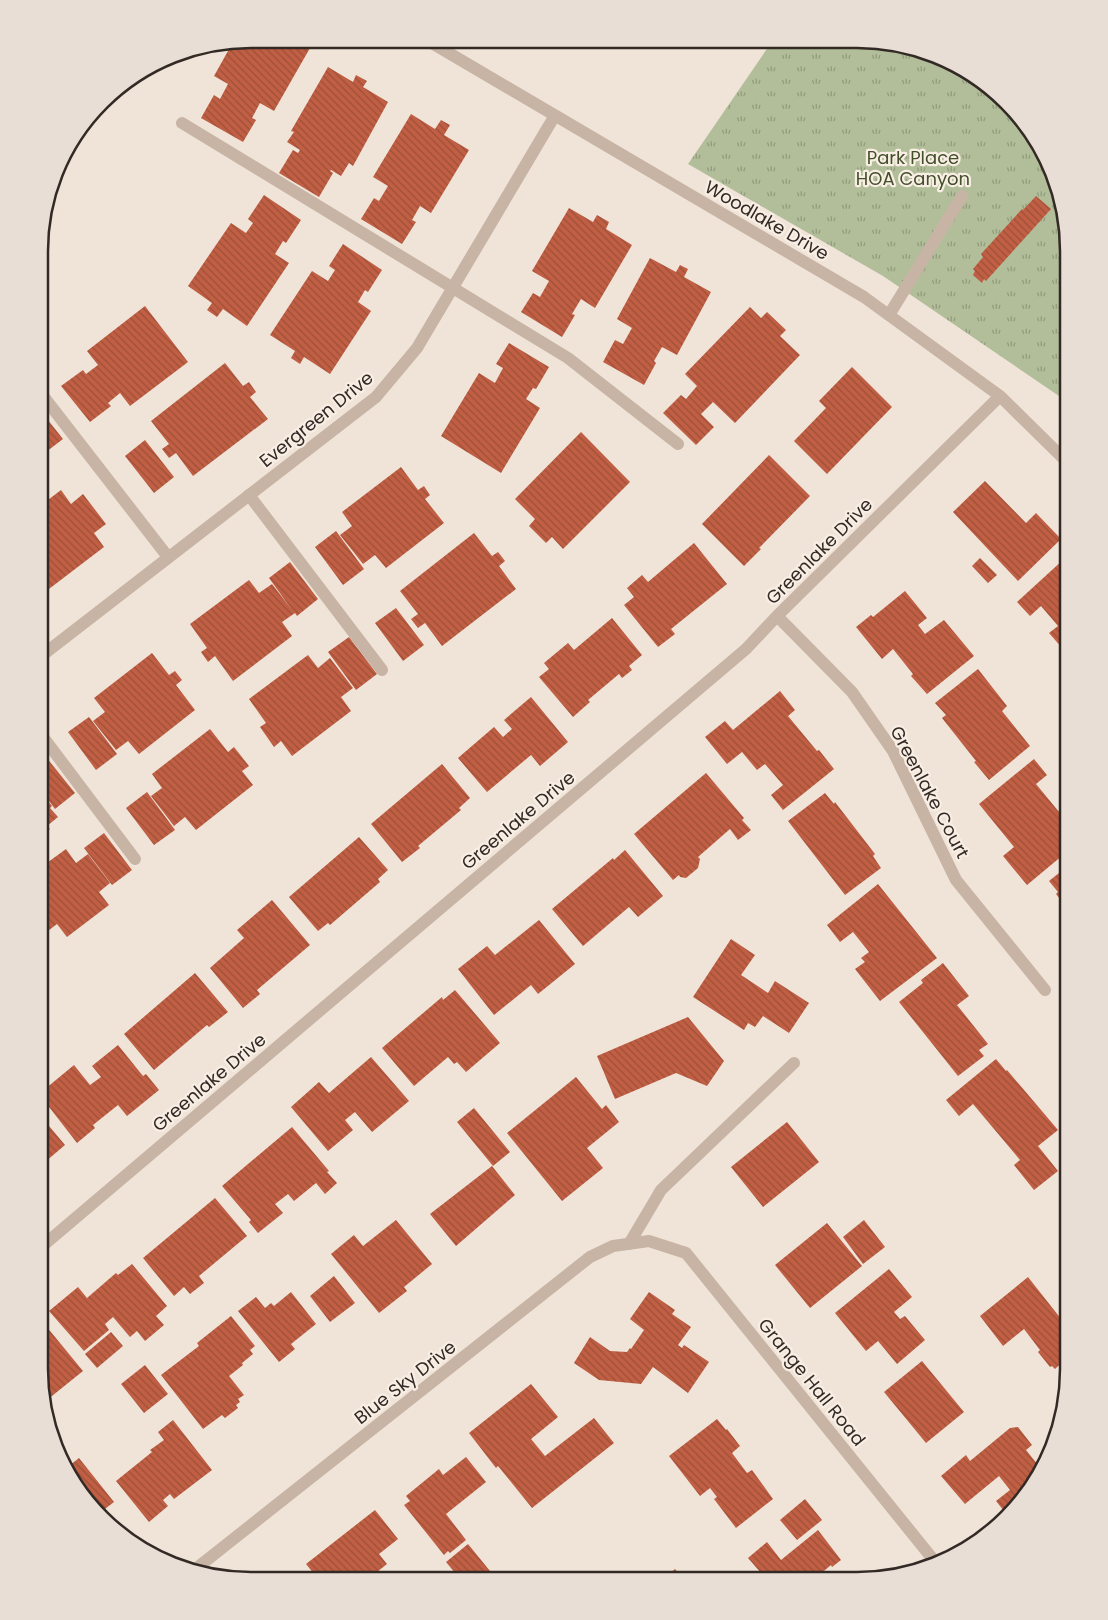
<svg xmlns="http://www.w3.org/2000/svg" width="1108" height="1620" viewBox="0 0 1108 1620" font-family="Poppins,sans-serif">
  <defs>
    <pattern id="park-tufts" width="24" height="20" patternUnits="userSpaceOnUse" patternTransform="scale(1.25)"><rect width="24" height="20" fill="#b2be99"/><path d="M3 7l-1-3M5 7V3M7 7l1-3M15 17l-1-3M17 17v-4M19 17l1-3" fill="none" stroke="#919b7d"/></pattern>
    <pattern id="building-back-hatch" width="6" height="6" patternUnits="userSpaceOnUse" patternTransform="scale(1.25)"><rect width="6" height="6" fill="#c15f44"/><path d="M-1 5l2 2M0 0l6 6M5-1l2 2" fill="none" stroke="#9d4f39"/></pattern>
  </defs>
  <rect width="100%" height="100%" fill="#f0e4d8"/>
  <!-- park -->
  <path fill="url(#park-tufts)" d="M773 40 886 41 939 55 986 82 1048 157 1069 250V384L1059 396 883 276 688 164Z"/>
  <!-- building -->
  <path fill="url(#building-back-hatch)" d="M250 39H294L310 48 274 111 260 103 252 118 256 120 243 142 201 118 214 95 220 99 228 84 214 76 233 42Z
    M328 67 353 82 356 75 367 81 363 87 388 102 353 166 349 163 341 176 331 170 330 171 333 173 319 197 279 173 293 150 298 153 300 150 287 142 294 132 291 131Z
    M411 114 435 129 441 120 450 125 444 135 469 150 431 213 420 206 412 220 416 222 402 244 361 219 374 198 379 201 388 186 373 177Z
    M264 195 301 220 286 243 283 241 275 254 289 263 247 326 223 309 217 317 207 310 212 303 188 286 231 223 246 233 253 223 248 219Z
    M1036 196 1051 209 986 281 984 279 982 283 973 275 975 271 973 269 983 257 981 254 1022 209 1023 210Z
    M569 208 593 222 597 215 609 222 606 229 632 245 595 308 581 299 572 314 575 315 562 337 521 312 533 293 540 297 549 281 532 271Z
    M343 244 382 270 368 292 365 290 358 302 371 311 330 374 304 357 300 364 291 358 295 351 270 335 312 271 328 281 335 270 329 266Z
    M650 258 676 272 680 265 688 269 684 277 711 292 677 355 662 347 654 361 656 363 644 385 603 362 615 340 623 344 632 328 617 319Z
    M145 306 188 362 130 406 120 393 108 403 111 406 90 422 61 386 83 370 86 374 98 365 87 351Z
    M750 307 761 318 767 312 786 330 780 336 800 355 735 423 713 402 701 414 714 427 696 445 663 413 681 395 686 399 697 386 685 374Z
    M509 343 549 367 536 389 533 388 526 399 540 408 501 473 441 436 479 373 495 383 503 368 496 364Z
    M225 363 243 386 249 382 256 392 250 397 268 419 193 476 176 453 169 458 162 449 169 444 151 421Z
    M852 367 892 407 827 474 794 441 826 408 819 401Z
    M40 410 63 439 42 455 40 453Z
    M581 432 630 482 563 549 552 537 546 543 529 526 535 519 515 499Z
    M145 440 174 477 154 493 125 456Z
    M769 455 810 496 759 548 761 549 744 566 702 524Z
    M401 467 418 490 424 486 430 495 425 499 444 523 386 568 375 555 363 564 340 535 352 526 342 512Z
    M985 481 1026 523 1036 513 1061 539 1018 581 953 512Z
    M61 490 71 504 83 494 106 524 94 533 104 547 45 592 40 585V506Z
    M336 531 364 569 343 585 315 547Z
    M474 533 492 556 498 552 505 561 499 566 516 589 442 646 425 623 418 628 411 619 418 614 400 591Z
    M694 543 727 584 671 629 675 634 658 647 624 605 634 597 627 588 642 575 648 582Z
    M980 558 997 575 988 583 972 566Z
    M1064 559 1069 564V656L1049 633 1058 626 1041 606 1030 616 1017 602Z
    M290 562 318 599 297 616 295 613 282 622 292 636 233 681 215 656 208 662 201 652 207 648 190 624 249 580 259 593 272 584 292 610 269 578Z
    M905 591 927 618 918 625 925 634 944 620 974 656 927 694 911 676 913 674 893 649 882 659 856 627 871 615 873 617Z
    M396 608 424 645 403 661 375 623Z
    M612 618 642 655 629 666 632 670 622 678 619 674 588 700 590 702 573 717 539 677 549 669 544 663 568 643 574 650Z
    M349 637 377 674 356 690 328 652Z
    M152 653 169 675 175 671 182 680 176 685 195 710 139 754 128 741 116 750 93 721 105 712 94 698Z
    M308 655 318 668 330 658 353 688 341 697 351 711 292 756 281 741 274 747 260 727 266 723 249 699Z
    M978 669 1007 706 1002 711 1030 746 989 780 974 762 976 761 942 718 946 715 935 703Z
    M780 691 795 710 788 716 817 751 819 750 834 769 783 810 771 795 783 785 765 764 757 770 742 752 727 764 705 737 725 721 733 730Z
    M531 697 568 742 540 766 531 755 487 792 458 758 494 727 503 737 512 729 504 720Z
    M89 717 117 754 96 770 68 732Z
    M210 729 228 752 234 747 249 766 242 771 253 785 196 830 185 817 174 826 151 796 162 788 152 774Z
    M46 757 75 793 55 809 40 789V761Z
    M1034 759 1047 775 1036 784 1069 824V850L1027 885 1003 856 1014 847 979 804Z
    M442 764 470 798 459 808 461 810 418 846 420 848 402 862 371 824Z
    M706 773 744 818 742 820 751 830 738 840 730 829 698 857 700 859 698 868 686 878 680 877 679 875 673 880 634 834Z
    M40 791 52 806 50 808 58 817 47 826 50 829 40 837Z
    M147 792 175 830 154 845 126 808Z
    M825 793 834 804 835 802 875 854 873 856 881 868 845 895 788 821Z
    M104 833 132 870 112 885 84 848Z
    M359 837 388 870 378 879 380 882 330 925 328 923 318 931 289 897Z
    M66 849 76 863 88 854 110 883 99 892 109 905 67 937 57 924 44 934 39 927 40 868Z
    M625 850 663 896 638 917 629 907 583 946 552 909 613 858 614 860Z
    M1069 865V911L1056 894 1058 892 1049 881Z
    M878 884 937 958 880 1001 855 969 865 962 861 958 869 952 853 932 840 942 827 925Z
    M272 900 310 945 257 990 260 994 243 1008 210 968 244 938 237 930Z
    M539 920 575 964 538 994 531 985 494 1015 458 969 487 946 495 955Z
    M731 939 755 955 741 975 768 993 775 981 809 1003 789 1033 763 1016 755 1027 748 1023 744 1030 693 997Z
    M943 963 969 996 957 1005 988 1044 979 1050 984 1056 958 1076 899 1002 923 983 921 980Z
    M195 973 228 1012 209 1027 207 1025 154 1070 124 1034Z
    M455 990 500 1043 466 1072 457 1062 454 1064 448 1057 414 1086 382 1048 442 997 443 1000Z
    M688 1017 724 1061 707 1086 676 1073 615 1099 597 1056Z
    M118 1045 143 1076 146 1074 159 1090 127 1116 118 1105 93 1125 95 1128 77 1143 39 1094 74 1065 90 1085 101 1077 92 1066Z
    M371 1057 409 1101 372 1132 355 1112 345 1120 353 1130 328 1151 291 1107 319 1082 329 1093Z
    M996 1059 1006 1071 1007 1070 1058 1130 1038 1146 1058 1171 1034 1190 1014 1165 1020 1160 973 1104 959 1116 946 1100Z
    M576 1077 602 1109 606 1105 619 1122 587 1148 603 1168 562 1201 507 1133Z
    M474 1108 510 1152 493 1166 457 1122Z
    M39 1114 65 1145 45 1162 42 1159 39 1162Z
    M787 1122 819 1162 763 1207 731 1167Z
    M292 1127 329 1171 327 1172 337 1183 325 1194 316 1183 294 1201 288 1194 275 1204 283 1213 258 1233 249 1222 251 1220 222 1186Z
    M492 1166 515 1195 456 1246 430 1214Z
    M215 1198 247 1236 199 1276 204 1283 190 1294 184 1287 174 1296 143 1258Z
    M396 1220 432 1264 404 1287 407 1291 379 1313 331 1254 354 1235 363 1246Z
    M864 1220 885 1247 863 1264 843 1237Z
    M827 1223 862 1266 810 1308 775 1265Z
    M132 1264 167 1306 156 1316 164 1325 145 1341 137 1331 130 1337 113 1317 105 1324 109 1330 84 1351 49 1311 78 1287 87 1298 116 1273 118 1275Z
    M889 1269 912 1297 894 1312 900 1319 905 1316 925 1340 897 1364 878 1341 866 1351 835 1313Z
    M334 1276 355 1303 330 1322 310 1296Z
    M1028 1277 1069 1329V1356L1055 1369 1052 1366 1050 1367 1038 1352 1040 1350 1024 1329 1003 1346 980 1316Z
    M291 1292 316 1324 291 1344 295 1349 279 1362 238 1311 256 1297 265 1308 271 1303 274 1306Z
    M649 1292 675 1310 672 1314 691 1327 678 1345 682 1348 684 1345 709 1362 688 1393 653 1367 641 1384 599 1380 574 1363 590 1337 610 1351 627 1352 630 1348 631 1349 644 1330 630 1319Z
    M231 1316 255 1346 250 1350 253 1354 242 1363 243 1365 229 1376 244 1395 238 1399 240 1402 236 1405 238 1408 225 1418 222 1415 203 1429 161 1375 199 1346 197 1343Z
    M46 1326 83 1371 47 1400 39 1370V1332Z
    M111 1332 123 1346 97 1368 85 1354Z
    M922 1361 964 1412 926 1443 884 1392Z
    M145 1365 168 1394 144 1413 121 1384Z
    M531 1384 558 1417 531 1439 545 1456 594 1418 614 1443 532 1508 498 1466 496 1468 469 1433Z
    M717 1419 726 1430 727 1429 740 1446 732 1453 747 1473 752 1470 773 1499 736 1528 714 1499 717 1497 710 1488 700 1496 669 1456Z
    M173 1420 212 1470 174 1499 170 1494 163 1500 168 1506 149 1522 116 1481 152 1452 150 1450 164 1440 158 1432Z
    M1018 1427 1032 1445 1026 1450 1042 1470 1033 1488 1008 1516 996 1501 1010 1490 999 1476 965 1504 941 1476 966 1455 970 1461 1010 1428Z
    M466 1457 486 1482 446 1514 466 1540 450 1553 448 1551 444 1555 404 1505 410 1501 406 1496 439 1469 443 1475Z
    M79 1458 114 1502 101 1512 65 1469Z
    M805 1499 822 1520 797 1540 780 1520Z
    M375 1510 398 1539 379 1554 387 1564 367 1580H319L306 1564Z
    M818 1530 841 1560 832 1567 831 1565 812 1581H771L769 1579 767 1580 748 1558 767 1542 781 1560Z
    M468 1544 490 1571 478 1580H461L446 1562Z
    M675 1569 685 1581H660Z
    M442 1572 445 1580H423Z"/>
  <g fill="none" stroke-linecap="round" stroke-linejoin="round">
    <!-- service -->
    <path stroke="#c7b4a5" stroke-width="12" d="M182 123 568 358 678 444
      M889 315 962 196
      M40 392 168 557
      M249 495 382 670
      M40 733 135 859
      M629 1244 661 1190 794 1063"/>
    <!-- minor -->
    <path stroke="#c7b4a5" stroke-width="12" d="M425 39 864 297 1000 396 1069 464
      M777 616 852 692 893 751 956 880 1045 990
      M40 657 376 397 417 348 554 117
      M39 1249 746 649 777 616 1000 396
      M193 1571 590 1257 613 1246 649 1241 686 1253 936 1563"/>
  </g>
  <g text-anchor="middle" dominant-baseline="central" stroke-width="4.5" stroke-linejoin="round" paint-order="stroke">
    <!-- park labels -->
    <g font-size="18" fill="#43502b" stroke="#f8eee4">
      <text x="913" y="157">Park Place<tspan x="913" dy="21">HOA Canyon</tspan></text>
    </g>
    <!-- street labels -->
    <g font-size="18" fill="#332a26" stroke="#f8eee4">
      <text transform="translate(767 220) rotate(30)">Woodlake Drive</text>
      <text transform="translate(316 419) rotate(-39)">Evergreen Drive</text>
      <text transform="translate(819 551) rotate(-45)">Greenlake Drive</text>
      <text transform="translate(930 792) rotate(62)">Greenlake Court</text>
      <text transform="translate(518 820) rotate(-40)">Greenlake Drive</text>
      <text transform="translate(209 1082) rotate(-40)">Greenlake Drive</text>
      <text transform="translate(405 1382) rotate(-38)">Blue Sky Drive</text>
      <text transform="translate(812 1382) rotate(51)">Grange Hall Road</text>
    </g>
  </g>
  <!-- crop -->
  <path d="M0 0H1108V1620H0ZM251 48H857A203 203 0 0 1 1060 251V1369A203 203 0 0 1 857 1572H251A203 203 0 0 1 48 1369V251A203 203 0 0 1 251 48Z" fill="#e8ded5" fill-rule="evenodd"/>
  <path fill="none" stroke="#332a26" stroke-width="2.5" d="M251 48H857A203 203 0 0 1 1060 251V1369A203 203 0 0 1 857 1572H251A203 203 0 0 1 48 1369V251A203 203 0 0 1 251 48Z"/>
</svg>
